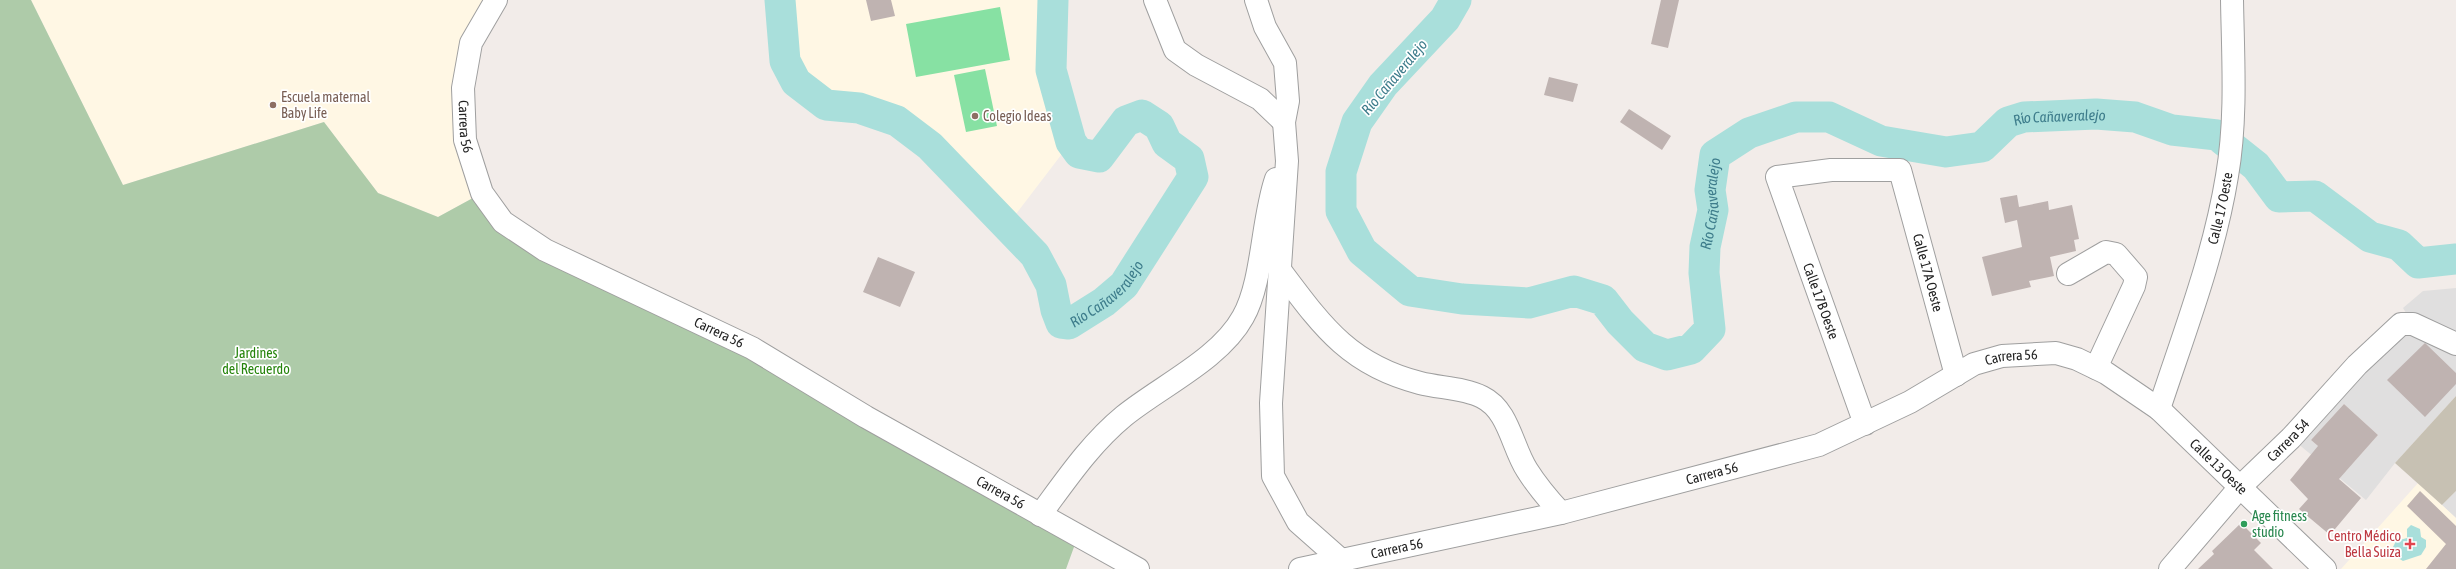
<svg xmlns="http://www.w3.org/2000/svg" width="2456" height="569" viewBox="0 0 2456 569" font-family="'Asap Condensed',sans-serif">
  <rect width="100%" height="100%" fill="#f2ece9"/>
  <!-- residential -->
  <path fill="#e0dfdf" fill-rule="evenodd" d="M2456 288V396L2395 463 2366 500 2291 438 2413 324 2403 308 2423 291ZM2344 404 2378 435 2346 471 2311 440Z
    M2456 491V518L2442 505Z"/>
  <!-- education -->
  <path fill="#fff7e4" d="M31 0H496L463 88 482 193 438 217 378 193 324 122 123 185Z
    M780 0H1053L1051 70 1071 142 1006 227 930 146 897 121 859 108 826 105 796 82 785 61Z
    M2418 483 2456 518V569H2341Z"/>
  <!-- construction -->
  <path fill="#c7c1b3" d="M2456 396V491L2442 505 2395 463Z"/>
  <!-- cemetery -->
  <path fill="#aecba9" d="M0 0H31L123 185 324 122 378 193 438 217 482 193 503 222 651 298 1078 536 1066 569H0Z"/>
  <!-- pitch -->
  <path fill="#87e1a3" d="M1000 7 1010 60 916 77 906 24Z
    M985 69 997 126 966 132 954 75Z"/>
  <!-- water -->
  <path fill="#a9dfdb" d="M2411 525 2420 529 2421 537 2426 540V547L2421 555 2403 561 2393 555 2392 549 2396 541 2407 538V529Z"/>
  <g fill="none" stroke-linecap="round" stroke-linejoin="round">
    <!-- river -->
    <g stroke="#a9dfdb" stroke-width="31">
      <path id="s1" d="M780 0 785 61 796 82 826 105 859 108 897 121 930 146 1035 255 1051 285 1056 310 1061 323 1069 324 1104 302 1124 285 1193 177 1189 159 1167 143 1159 126 1142 115 1126 121 1099 157 1079 153 1071 142 1051 70 1053 0"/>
      <path id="s2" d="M1456 0 1445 19 1383 85 1357 122 1341 172V211L1362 251 1410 291 1462 299 1529 303 1574 291 1603 300 1620 322 1645 347 1667 355 1691 349 1710 329 1704 273 1705 247 1713 210 1710 190 1715 155 1749 133 1796 117H1829L1881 141 1946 152 1982 147 2008 122 2024 117 2096 114 2135 117 2172 130 2217 135 2256 166 2279 197 2315 196 2370 237 2399 245 2418 263 2456 259"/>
    </g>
  </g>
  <!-- building -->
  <path fill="#bfb3b1" d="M866 0H891L895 16 871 21Z
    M1661 0H1679L1668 48 1651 44Z
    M1549 77 1578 84 1573 102 1544 95Z
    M1629 109 1671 136 1662 150 1620 122Z
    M2017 195 2019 207 2048 201 2049 210 2072 205 2079 239 2074 240 2076 251 2050 257 2054 276 2029 281 2031 287 1992 296 1982 257 2022 247 2017 220 2005 223 2000 198Z
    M878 257 915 272 900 307 863 292Z
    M2425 343 2456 373V384L2425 417 2387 380Z
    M2344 404 2378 435 2339 479 2361 498 2330 535 2299 509 2308 499 2290 480 2318 446 2311 440Z
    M2420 491 2456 526V569H2426L2446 544 2407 506Z
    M2241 523 2261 543 2254 550 2273 569H2198L2214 554 2212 551Z"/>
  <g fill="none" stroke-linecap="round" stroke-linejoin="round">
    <!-- minor casing -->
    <g stroke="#9f9f9f" stroke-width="24">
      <g id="minor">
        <path id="s3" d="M496 0 471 43 463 88 465 140 482 193 503 222 545 250 752 348 866 417 1138 569"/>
        <path d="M1155 0 1175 50 1196 65 1260 99 1284 122"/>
        <path d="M1256 0 1265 27 1285 63 1288 101 1284 122 1287 161 1271 403 1273 476 1298 522 1341 560"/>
        <path d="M1280 270C1322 326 1349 365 1420 383 1439 388 1464 388 1482 397 1509 410 1512 447 1527 470 1537 486 1549 500 1561 513"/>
        <path d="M2068 274 2106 252 2116 254 2136 277 2134 286 2096 368"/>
        <path id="s4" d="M2159 409C2184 333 2214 256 2227 176 2237 118 2233 58 2232 0"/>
        <path id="s5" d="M1865 424 1777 177 1831 170H1900L1956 375"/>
        <path d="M1040 515C1066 480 1090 444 1124 416 1161 386 1220 359 1243 317 1263 282 1262 219 1276 179"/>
        <path id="s6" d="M1300 569 1561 513 1819 445 1910 402 1974 364 2002 356 2056 353 2077 359 2106 373 2159 409 2325 569"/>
        <path id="s7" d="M2170 569 2241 486 2291 438 2357 365 2401 324H2413L2456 344"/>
      </g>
    </g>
    <!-- minor -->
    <use href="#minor" stroke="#fff" stroke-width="22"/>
  </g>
  <!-- markers -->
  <g fill="#8d6e63" stroke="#fff" stroke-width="1.5">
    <circle cx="273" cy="105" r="4"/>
    <circle cx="975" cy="116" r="4"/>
  </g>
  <circle fill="#2e9e5b" stroke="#fff" stroke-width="1.5" cx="2244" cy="524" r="4"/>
  <path fill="#e0444e" stroke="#fff" stroke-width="1.5" d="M2408 538h4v4h4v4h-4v4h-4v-4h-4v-4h4z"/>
  <g text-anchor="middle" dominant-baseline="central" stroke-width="3.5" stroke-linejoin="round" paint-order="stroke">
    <!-- education labels -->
    <g font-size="14" fill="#785e54" stroke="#fff" text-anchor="start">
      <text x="281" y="97">Escuela maternal<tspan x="281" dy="16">Baby Life</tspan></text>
      <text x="983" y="116">Colegio Ideas</text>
    </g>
    <!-- street labels -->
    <g font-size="14" fill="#222" stroke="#fff">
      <text stroke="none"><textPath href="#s3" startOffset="134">Carrera 56</textPath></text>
      <text stroke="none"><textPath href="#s4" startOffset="210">Calle 17 Oeste</textPath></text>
      <text stroke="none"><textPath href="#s5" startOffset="492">Calle 17A Oeste</textPath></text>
      <text transform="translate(1821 301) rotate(70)">Calle 17B Oeste</text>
      <text stroke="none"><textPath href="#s3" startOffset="482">Carrera 56</textPath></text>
      <text stroke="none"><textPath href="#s6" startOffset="747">Carrera 56</textPath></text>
      <text stroke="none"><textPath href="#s7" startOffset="175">Carrera 54</textPath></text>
      <text stroke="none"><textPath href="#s6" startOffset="993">Calle 13 Oeste</textPath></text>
      <text stroke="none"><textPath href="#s6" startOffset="423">Carrera 56</textPath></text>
      <text stroke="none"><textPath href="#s3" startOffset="806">Carrera 56</textPath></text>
      <text stroke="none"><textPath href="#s6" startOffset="99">Carrera 56</textPath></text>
    </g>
    <!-- park labels -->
    <g font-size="14" fill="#25840b" stroke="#fff">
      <text x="256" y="353">Jardines<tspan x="256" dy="16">del Recuerdo</tspan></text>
    </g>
    <!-- leisure labels -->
    <g font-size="14" fill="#27864d" stroke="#fff" text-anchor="start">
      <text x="2252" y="516">Age fitness<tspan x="2252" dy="16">studio</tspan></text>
    </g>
    <!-- health labels -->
    <g font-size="14" fill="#be3a42" stroke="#fff" text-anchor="end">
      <text x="2401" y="536">Centro Médico<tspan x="2401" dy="16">Bella Suiza</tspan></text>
    </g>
    <!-- water labels -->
    <g font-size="15" font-style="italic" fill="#3d7c8b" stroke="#fff">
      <text transform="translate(1394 77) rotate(-50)">Río Cañaveralejo</text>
      <text stroke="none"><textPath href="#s2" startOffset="1239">Río Cañaveralejo</textPath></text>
      <text stroke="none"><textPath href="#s2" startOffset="819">Río Cañaveralejo</textPath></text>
      <text stroke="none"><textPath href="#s1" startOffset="519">Río Cañaveralejo</textPath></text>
    </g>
  </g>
</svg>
